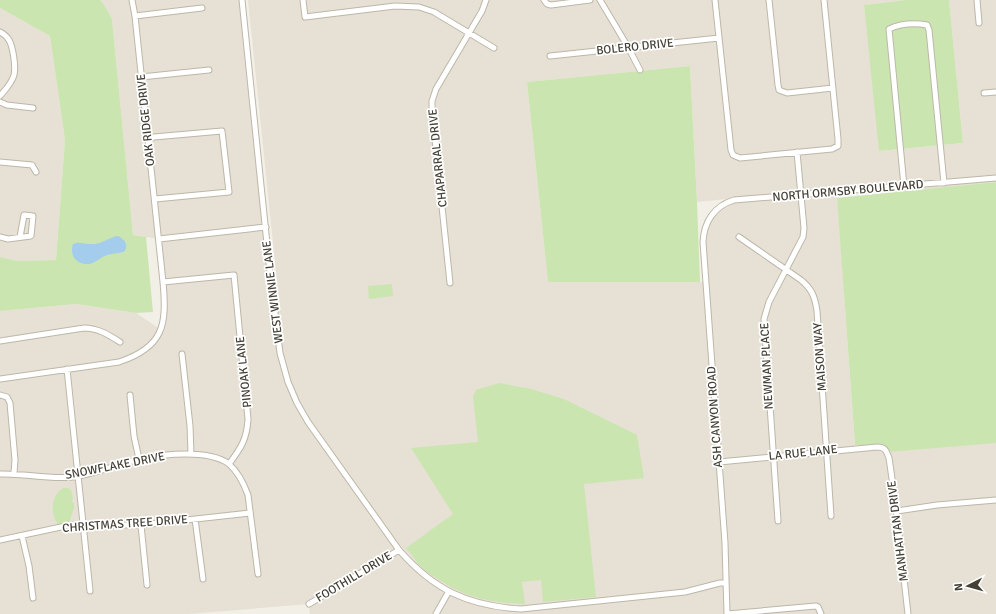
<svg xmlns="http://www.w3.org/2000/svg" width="996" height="614" viewBox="0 0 996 614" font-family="Signika,sans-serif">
  <rect width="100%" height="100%" fill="#f2efe6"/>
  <!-- residential -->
  <path fill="#e6e1d4" d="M100 0H242L270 273 276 272 248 0H906L864 5 880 151 963 143 949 0H996V182L884 194 883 183 697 202 690 66 527 82 548 282H705L703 242 713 213 734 200 837 192 855 448 996 441V614H310L309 604 189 614H0V311L76 304 136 313 160 329 165 315 159 239 133 235 112 19 103 3Z
    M0 8 50 36 65 140 56 260 18 261 0 257Z"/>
  <!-- green -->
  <path fill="#cbe5b0" d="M0 0H100L103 3 112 19 133 235 146 237 153 312 136 313 76 304 0 311V257L18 261 56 260 65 140 50 36 0 8Z
    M906 0H949L963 143 879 151 864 5Z
    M690 66 697 202 700 282H548L527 82Z
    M996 182V443L888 452 877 447 855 445 837 198Z
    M392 284 393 296 369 299 368 286Z
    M499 383 531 389 564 399 637 435 644 478 584 484 596 597 543 602 541 580 522 582 525 604C492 603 467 598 439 580 433 576 425 571 419 565 415 560 411 553 406 548L453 514 411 448 478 442 473 396 476 390Z
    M63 488H68L71 490 73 498 72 501 74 503V508L69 523 59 526C50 514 50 497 63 488Z"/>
  <!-- water -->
  <path fill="#a4cced" d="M118 236C125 240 128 244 125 251 119 254 113 253 107 255 101 257 95 263 89 264 77 265 69 256 73 244 80 241 84 244 91 244 101 245 109 237 118 236Z"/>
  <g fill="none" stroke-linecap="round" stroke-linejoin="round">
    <!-- minor casing -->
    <g stroke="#bdb7a9" stroke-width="7">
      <path id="minor" d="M242 0 270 273 280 353 288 382 297 403 308 422 399 550C434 590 468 606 521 609L685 592 720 583H725
        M303 0 305 17 395 6 419 7 434 12 494 48
        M544 0 547 4 551 5 590 0
        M600 0 628 47 640 70
        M715 0 731 150 733 155 740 158 832 149 838 146V139L824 0
        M769 0 778 85 779 90 787 93 833 88
        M977 0 979 23
        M135 16 202 8
        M0 32C4 34 7 37 9 40 13 47 16 67 14 75 12 83 5 90 0 96
        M550 56 719 38
        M141 77 209 70
        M984 93 996 92
        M0 102 7 105 33 108
        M148 140 154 137 222 131 229 192 155 199
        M0 162 32 165 36 172
        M904 186 889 29C900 24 915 23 927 25L929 30 944 183
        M0 237 8 239 31 236 33 216 24 215 20 237
        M739 237 801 280C812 289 815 297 817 311L831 516
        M159 239 266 227
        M163 282 234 275 248 419C247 439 241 448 229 464
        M450 283 432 111V101L436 89 482 11 486 0
        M0 341 84 328C98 328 109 335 120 342
        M182 354 190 426 191 454
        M67 369 90 591
        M0 379 119 362C164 347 167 325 163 282L135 16 132 0
        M0 395 7 397 10 403 15 460 14 473
        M130 395 134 436 139 459
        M719 462 877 447C885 447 886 450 889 458 897 510 902 562 908 614
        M0 474C24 473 49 480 73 477 96 474 117 464 140 459 164 454 209 449 229 464 238 472 244 484 248 495L258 574
        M897 511 937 505 996 500
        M195 519 203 579
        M778 521 764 319 769 302 803 237 804 228 797 152
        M141 525 147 585
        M22 536 29 566 33 598
        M0 540 70 525H141L250 513
        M309 604 399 550
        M436 614 449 591
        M727 614 725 543 703 242C704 222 714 206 734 200L996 178
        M727 614 816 606 818 607 821 614"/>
    </g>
    <!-- minor -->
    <use href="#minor" stroke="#fff" stroke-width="5"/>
  </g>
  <g text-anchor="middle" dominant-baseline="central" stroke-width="3.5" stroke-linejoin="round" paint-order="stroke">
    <!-- street labels -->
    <g font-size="12" fill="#454036" stroke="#fff">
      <text transform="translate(635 47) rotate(-6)">BOLERO DRIVE</text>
      <text transform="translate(146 120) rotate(-96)">OAK RIDGE DRIVE</text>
      <text transform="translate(438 158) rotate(-96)">CHAPARRAL DRIVE</text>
      <text transform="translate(848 191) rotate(-5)">NORTH ORMSBY BOULEVARD</text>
      <text transform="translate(273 292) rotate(-97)">WEST WINNIE LANE</text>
      <text transform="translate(820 357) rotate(-94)">MAISON WAY</text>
      <text transform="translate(767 366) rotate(-93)">NEWMAN PLACE</text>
      <text transform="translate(244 372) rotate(-96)">PINOAK LANE</text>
      <text transform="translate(715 417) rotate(-94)">ASH CANYON ROAD</text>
      <text transform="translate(803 453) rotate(-6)">LA RUE LANE</text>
      <text transform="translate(115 466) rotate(-11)">SNOWFLAKE DRIVE</text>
      <text transform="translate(125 524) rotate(-4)">CHRISTMAS TREE DRIVE</text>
      <text transform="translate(898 531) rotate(-97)">MANHATTAN DRIVE</text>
      <text transform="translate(354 577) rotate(-31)">FOOTHILL DRIVE</text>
    </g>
  </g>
  <!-- north arrow -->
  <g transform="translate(968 586) rotate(264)" stroke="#ffffff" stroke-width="3" paint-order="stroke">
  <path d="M0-3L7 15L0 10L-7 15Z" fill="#454036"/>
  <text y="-6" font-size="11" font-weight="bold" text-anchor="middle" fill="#454036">N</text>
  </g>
</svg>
